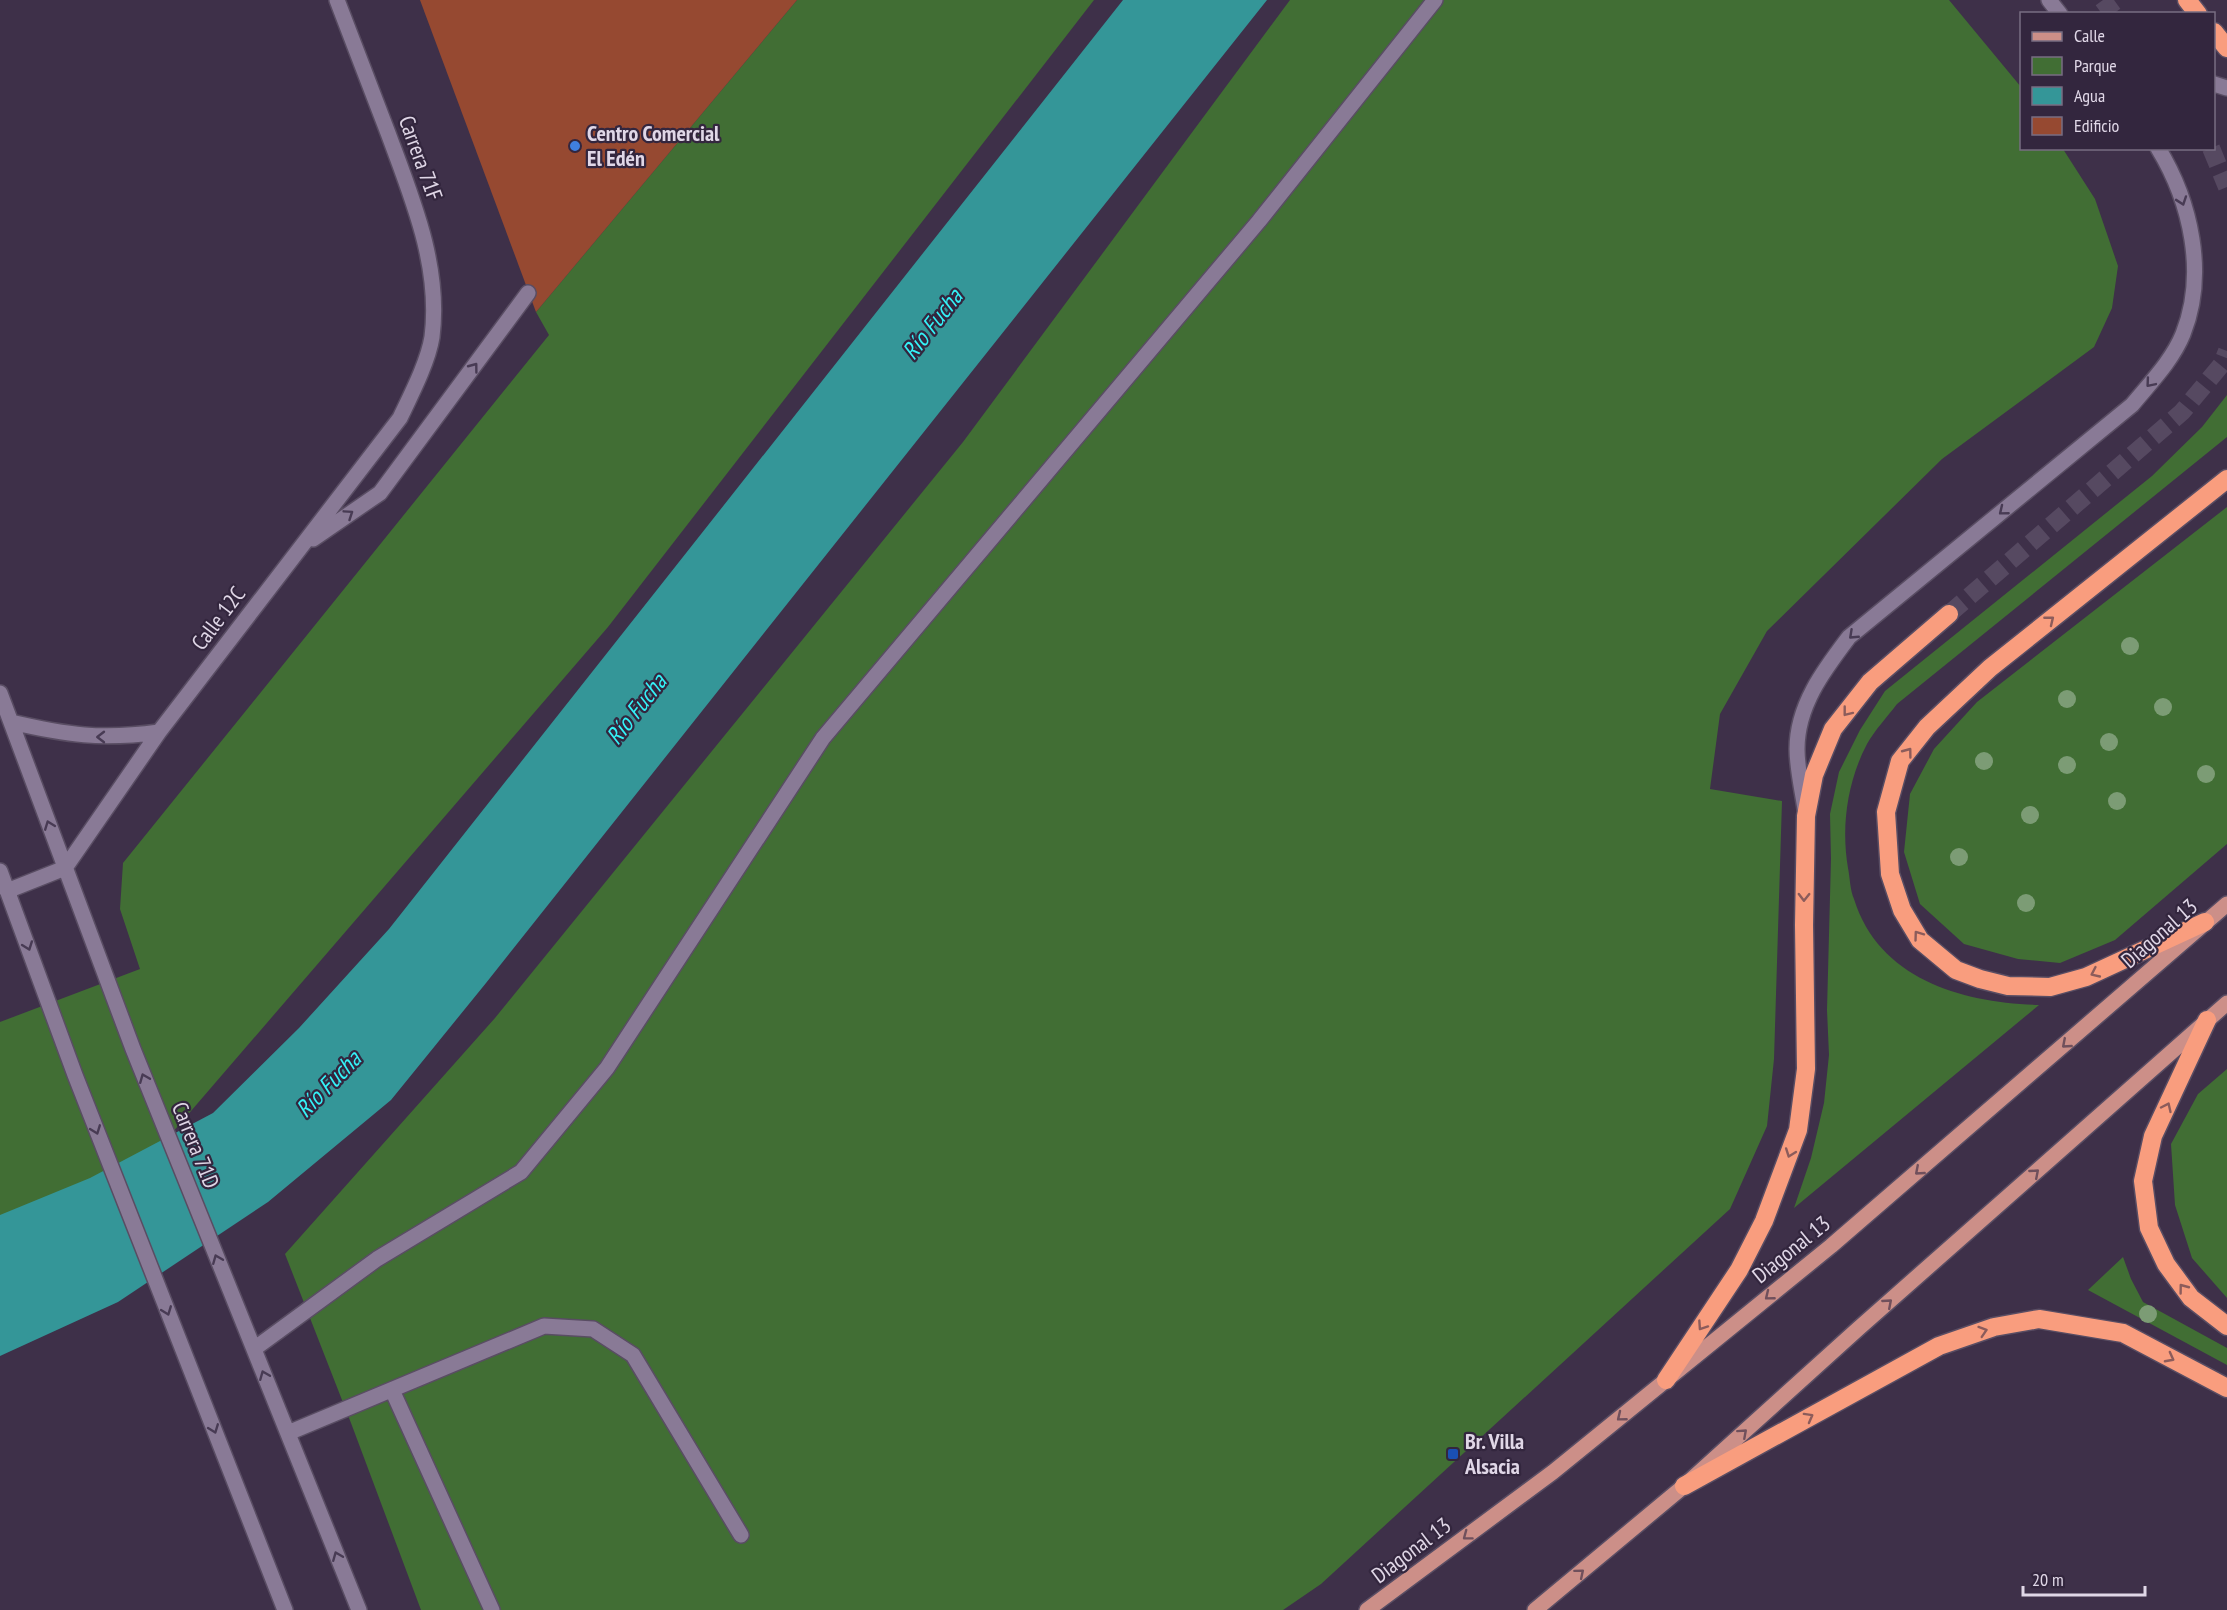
<svg xmlns="http://www.w3.org/2000/svg" width="2227" height="1610" viewBox="0 0 2227 1610" font-family="'PT Sans Narrow',sans-serif">
  <rect width="100%" height="100%" fill="#3e3049"/>
  <!-- green -->
  <path fill="#416e34" d="M797 0H1094L608 627 129 1183 0 1233V1022L140 969 120 909 123 863 549 335 536 312Z
    M1290 0H1949L2021 87 2022 148 2063 149 2095 199 2118 266 2112 308 2094 347 1942 459 1767 631 1720 714 1710 789 1782 801 1774 1059 1767 1126 1730 1209 1321 1584 1283 1610H421L351 1423 285 1254 495 1018 963 442Z
    M2227 395V437L1897 704C1887 717 1875 730 1867 744 1847 782 1841 827 1848 868 1850 878 1850 890 1854 899 1879 980 1964 1003 2039 1005L1794 1208 1811 1158 1824 1103 1829 1055 1827 1010 1831 859 1830 814 1839 772 1860 730 1885 691 2152 476 2202 427Z
    M2227 507V844L2115 940 2060 963 2018 959 1964 944 1920 904 1904 852 1910 794 1934 749 1977 702Z
    M2227 1069V1298L2192 1258 2175 1205 2171 1144 2198 1094Z
    M2123 1257 2131 1279 2143 1302 2227 1348V1365L2088 1290Z"/>
  <!-- water -->
  <path fill="#349698" d="M1123 0H1267L486 983 391 1100 268 1202 118 1302 0 1356V1215L90 1178 213 1113 299 1028 389 929Z"/>
  <!-- building -->
  <path fill="#964931" d="M420 0H797L536 312Z"/>
  <g fill="none" stroke-linecap="round" stroke-linejoin="round">
    <!-- highway-tunnel -->
    <path stroke="#564961" stroke-width="18" stroke-dasharray="18 9" stroke-linecap="butt" d="M2103 0 2113 14
      M2211 148 2227 187
      M1949 614 2182 412 2222 364 2227 351"/>
    <!-- minor casing -->
    <g stroke="#594d63" stroke-width="18">
      <path id="minor" d="M2049 0 2060 14
        M2214 84 2227 88
        M313 539 380 493 528 293
        M0 693 133 1049 359 1610
        M11 722C67 735 101 740 159 732
        M1805 809C1802 789 1797 768 1797 749 1797 705 1824 670 1849 637L2132 405C2150 383 2172 361 2183 334 2207 274 2191 202 2158 148
        M0 871 75 1075 285 1610
        M7 891 65 868 159 732 400 418C411 395 428 362 432 337 441 266 412 198 388 133 371 89 354 44 337 0
        M254 1349 377 1259 521 1172 607 1068 823 738 1259 221 1435 0
        M392 1390 492 1610
        M288 1433 544 1326 593 1329 633 1355 741 1535"/>
    </g>
    <!-- major casing -->
    <g stroke="#594d63" stroke-width="18">
      <path id="major" d="M1367 1610 1553 1472 1831 1246 2227 904
        M1535 1610 1684 1486 1859 1328 2227 1003"/>
    </g>
    <!-- highway casing -->
    <g stroke="#594d63" stroke-width="21">
      <path id="highway" d="M2187 0 2198 14
        M2214 32 2227 48
        M2205 922 2086 977 2050 987 2008 986 1980 979 1956 970 1920 940 1902 910 1890 874 1886 812 1900 761 1927 727 1990 668 2227 479
        M2207 1020 2153 1136 2143 1181 2149 1228 2166 1264 2191 1298 2227 1326
        M1666 1380 1739 1270 1764 1221 1798 1130 1806 1069 1804 925 1806 816 1814 775 1833 729 1870 682 1949 614
        M1684 1486 1939 1346 1994 1327 2039 1319 2123 1333 2227 1388"/>
    </g>
    <!-- minor -->
    <use href="#minor" stroke="#897a96" stroke-width="15"/>
    <!-- major -->
    <use href="#major" stroke="#cc8f88" stroke-width="15"/>
    <!-- highway -->
    <use href="#highway" stroke="#f99d7e" stroke-width="18"/>
  </g>
  <!-- trees -->
  <g fill="#7c9c75">
    <circle cx="2130" cy="646" r="9"/>
    <circle cx="2067" cy="699" r="9"/>
    <circle cx="2163" cy="707" r="9"/>
    <circle cx="2109" cy="742" r="9"/>
    <circle cx="1984" cy="761" r="9"/>
    <circle cx="2067" cy="765" r="9"/>
    <circle cx="2206" cy="774" r="9"/>
    <circle cx="2117" cy="801" r="9"/>
    <circle cx="2030" cy="815" r="9"/>
    <circle cx="1959" cy="857" r="9"/>
    <circle cx="2026" cy="903" r="9"/>
    <circle cx="2148" cy="1314" r="9"/>
  </g>
  <!-- one-way arrows -->
  <defs><path id="oneway-chevron" d="M-2-3.5L2.5 0L-2 3.5" fill="none" stroke-width="1.6" stroke-linecap="round" stroke-linejoin="round" transform="scale(1.5)"/></defs>
  <g stroke="#483b54">
    <use href="#oneway-chevron" transform="translate(2182 201) rotate(71)"/>
    <use href="#oneway-chevron" transform="translate(474 367) rotate(-53)"/>
    <use href="#oneway-chevron" transform="translate(2150 383) rotate(130)"/>
    <use href="#oneway-chevron" transform="translate(2003 511) rotate(141)"/>
    <use href="#oneway-chevron" transform="translate(349 514) rotate(-34)"/>
    <use href="#oneway-chevron" transform="translate(1853 635) rotate(137)"/>
    <use href="#oneway-chevron" transform="translate(101 737) rotate(180)"/>
    <use href="#oneway-chevron" transform="translate(49 825) rotate(-111)"/>
    <use href="#oneway-chevron" transform="translate(28 946) rotate(70)"/>
    <use href="#oneway-chevron" transform="translate(144 1078) rotate(-112)"/>
    <use href="#oneway-chevron" transform="translate(96 1130) rotate(69)"/>
    <use href="#oneway-chevron" transform="translate(217 1259) rotate(-112)"/>
    <use href="#oneway-chevron" transform="translate(167 1311) rotate(69)"/>
    <use href="#oneway-chevron" transform="translate(264 1375) rotate(-112)"/>
    <use href="#oneway-chevron" transform="translate(214 1429) rotate(69)"/>
    <use href="#oneway-chevron" transform="translate(337 1556) rotate(-112)"/>
  </g>
  <g stroke="#8c5c5b">
    <use href="#oneway-chevron" transform="translate(2050 620) rotate(-39)"/>
    <use href="#oneway-chevron" transform="translate(1847 712) rotate(128)"/>
    <use href="#oneway-chevron" transform="translate(1908 752) rotate(-53)"/>
    <use href="#oneway-chevron" transform="translate(1804 897) rotate(91)"/>
    <use href="#oneway-chevron" transform="translate(1918 935) rotate(-126)"/>
    <use href="#oneway-chevron" transform="translate(2095 973) rotate(155)"/>
    <use href="#oneway-chevron" transform="translate(2167 1107) rotate(-65)"/>
    <use href="#oneway-chevron" transform="translate(1790 1153) rotate(110)"/>
    <use href="#oneway-chevron" transform="translate(2183 1288) rotate(-127)"/>
    <use href="#oneway-chevron" transform="translate(1702 1326) rotate(124)"/>
    <use href="#oneway-chevron" transform="translate(1983 1331) rotate(-18)"/>
    <use href="#oneway-chevron" transform="translate(2170 1358) rotate(28)"/>
    <use href="#oneway-chevron" transform="translate(1809 1417) rotate(-29)"/>
  </g>
  <g stroke="#70505c">
    <use href="#oneway-chevron" transform="translate(2066 1044) rotate(139)"/>
    <use href="#oneway-chevron" transform="translate(1919 1171) rotate(139)"/>
    <use href="#oneway-chevron" transform="translate(2035 1173) rotate(-41)"/>
    <use href="#oneway-chevron" transform="translate(1769 1296) rotate(141)"/>
    <use href="#oneway-chevron" transform="translate(1888 1303) rotate(-41)"/>
    <use href="#oneway-chevron" transform="translate(1621 1417) rotate(141)"/>
    <use href="#oneway-chevron" transform="translate(1743 1433) rotate(-42)"/>
    <use href="#oneway-chevron" transform="translate(1467 1536) rotate(143)"/>
    <use href="#oneway-chevron" transform="translate(1580 1573) rotate(-40)"/>
  </g>
  <!-- markers -->
  <circle fill="#3f7fe0" stroke="#33263e" stroke-width="2" cx="575" cy="146" r="6"/>
  <rect fill="#1a4fb4" stroke="#33263e" stroke-width="2" x="1447" y="1448" width="12" height="12" rx="3"/>
  <g text-anchor="middle" dominant-baseline="central" stroke-width="4.5" stroke-linejoin="round" paint-order="stroke">
    <!-- poi labels -->
    <g font-size="22" font-weight="bold" fill="#e0d7e7" stroke="#33263e" text-anchor="start">
      <text x="587" y="133">Centro Comercial<tspan x="587" dy="25">El Edén</tspan></text>
      <text x="1465" y="1441">Br. Villa<tspan x="1465" dy="25">Alsacia</tspan></text>
    </g>
    <!-- street labels -->
    <g font-size="22" fill="#e0d7e7" stroke="#33263e">
      <text transform="translate(421 158) rotate(70)">Carrera 71F</text>
      <text transform="translate(218 618) rotate(-53)">Calle 12C</text>
      <text transform="translate(2159 933) rotate(-41)">Diagonal 13</text>
      <text transform="translate(196 1145) rotate(68)">Carrera 71D</text>
      <text transform="translate(1791 1249) rotate(-39)">Diagonal 13</text>
      <text transform="translate(1411 1550) rotate(-37)">Diagonal 13</text>
    </g>
    <!-- water labels -->
    <g font-size="24" font-style="italic" fill="#34f2f7" stroke="#33263e">
      <text transform="translate(932 324) rotate(-52)">Río Fucha</text>
      <text transform="translate(636 709) rotate(-52)">Río Fucha</text>
      <text transform="translate(328 1084) rotate(-46)">Río Fucha</text>
    </g>
  </g>
  <!-- legend -->
  <rect x="2020" y="12" width="195" height="138" fill="#33263e" stroke="#786d82" stroke-width="1.5"/>
  <rect x="2032" y="32" width="30" height="9" fill="#cc8f88" stroke="#786d82" stroke-width="1.5"/>
  <text x="2074" y="42" font-size="18" fill="#e0d7e7">Calle</text>
  <rect x="2032" y="57" width="30" height="18" fill="#416e34" stroke="#786d82" stroke-width="1.5"/>
  <text x="2074" y="72" font-size="18" fill="#e0d7e7">Parque</text>
  <rect x="2032" y="87" width="30" height="18" fill="#349698" stroke="#786d82" stroke-width="1.5"/>
  <text x="2074" y="102" font-size="18" fill="#e0d7e7">Agua</text>
  <rect x="2032" y="117" width="30" height="18" fill="#964931" stroke="#786d82" stroke-width="1.5"/>
  <text x="2074" y="132" font-size="18" fill="#e0d7e7">Edificio</text>
  <!-- scale -->
  <path d="M2023 1586v9h122v-9" fill="none" stroke="#e0d7e7" stroke-width="3"/>
  <text x="2032" y="1586" font-size="18" fill="#e0d7e7" stroke="#33263e" stroke-width="4.5" paint-order="stroke">20 m</text>
</svg>
